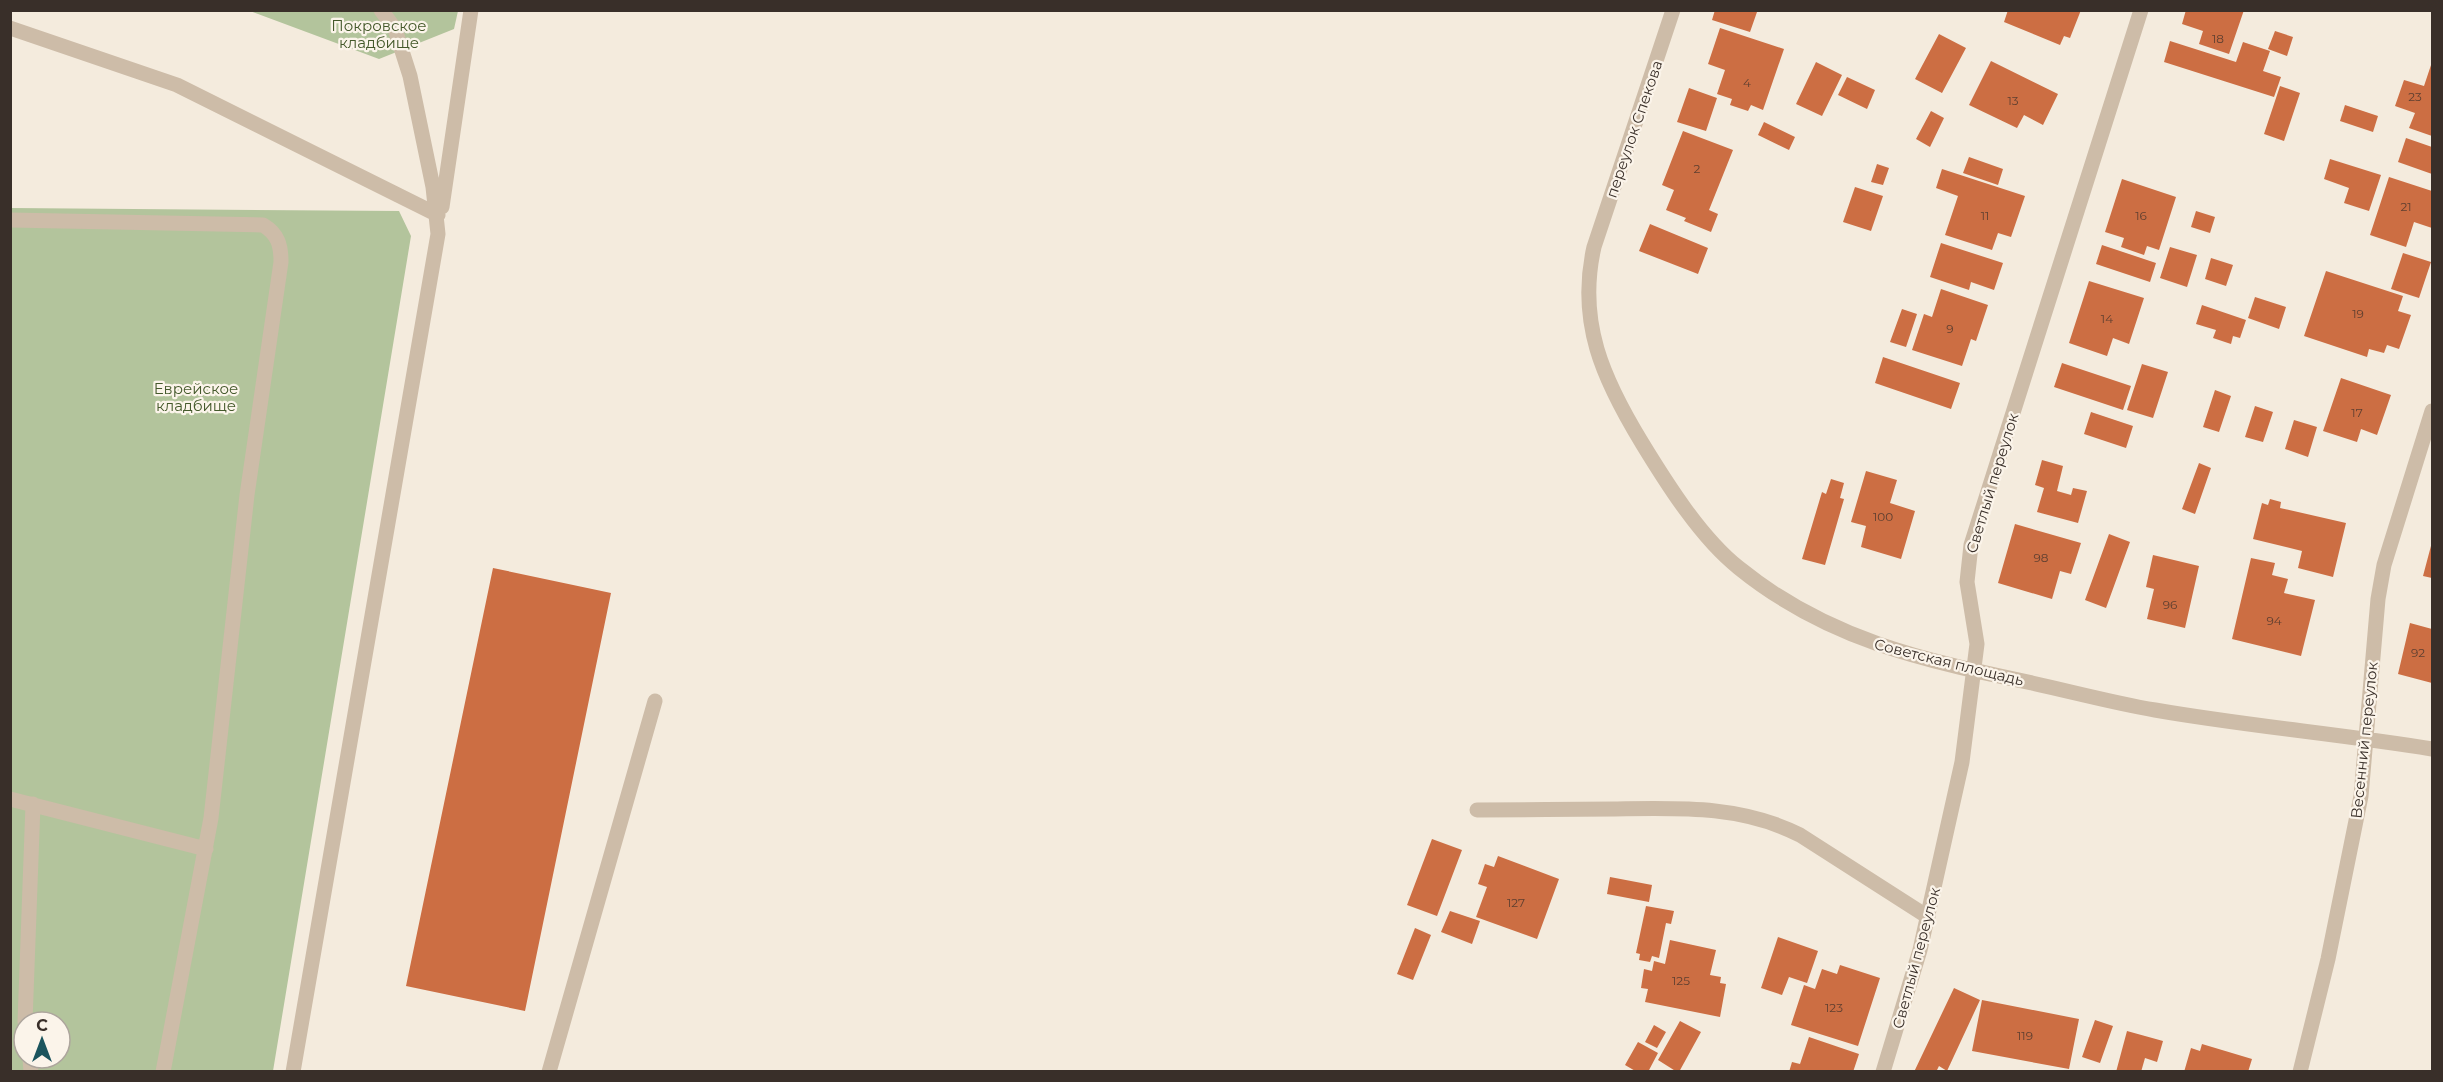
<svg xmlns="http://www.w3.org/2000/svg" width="2443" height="1082" viewBox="0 0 2443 1082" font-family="Montserrat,sans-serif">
  <rect width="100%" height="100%" fill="#f4ebdd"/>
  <!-- green -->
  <path fill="#b3c49c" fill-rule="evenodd" d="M250 11H458L454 29 379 59Z
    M11 208 399 211 411 236 273 1071 11 1072ZM24 1022H60V1058H24Z"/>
  <!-- building -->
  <path fill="#cc6e43" d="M1715 10H1753L1757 12 1750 32 1712 20Z
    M2008 10H2081L2070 38 2064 36 2060 45 2004 22Z
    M2186 10H2244L2229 54 2199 44 2203 31 2182 24Z
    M1720 28 1784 49 1763 110 1751 105 1748 111 1730 105 1732 99 1717 94 1725 70 1708 64Z
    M2275 31 2293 37 2287 56 2268 49Z
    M1939 34 1966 48 1942 93 1915 79Z
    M2170 41 2236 62 2243 42 2270 51 2263 71 2281 77 2274 97 2164 62Z
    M1991 61 2058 94 2043 125 2024 115 2017 128 1969 105Z
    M1816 62 1842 75 1822 116 1796 104Z
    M2432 62V136L2409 128 2415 113 2395 106 2404 80 2424 86Z
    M1847 77 1875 90 1867 109 1838 95Z
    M2280 86 2300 93 2284 141 2264 134Z
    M1689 88 1717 98 1706 131 1677 122Z
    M2345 105 2378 116 2373 132 2340 121Z
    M1931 111 1944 118 1930 147 1916 139Z
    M1764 122 1795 137 1789 150 1758 135Z
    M1683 131 1733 150 1709 210 1718 214 1711 232 1684 221 1686 218 1666 210 1674 190 1662 185Z
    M2406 138 2432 147V174L2398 162Z
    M1969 157 2003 169 1998 185 1963 173Z
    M2330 159 2381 175 2369 211 2344 203 2349 188 2324 179Z
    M1877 164 1889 168 1883 185 1871 182Z
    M1942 169 2025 196 2011 237 1998 233 1992 250 1945 235 1958 196 1936 188Z
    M2389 177 2432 191V228L2414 222 2406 247 2370 235Z
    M2122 179 2176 197 2159 250 2147 246 2144 255 2121 247 2124 238 2105 232Z
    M1855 187 1883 196 1871 231 1843 222Z
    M2196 211 2215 217 2210 233 2191 227Z
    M1650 224 1708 248 1698 274 1639 251Z
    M1941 243 2003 263 1994 290 1971 282 1969 290 1930 277Z
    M2102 245 2156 263 2150 282 2096 264Z
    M2170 247 2197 255 2187 287 2160 278Z
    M2403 253 2431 262 2419 298 2391 289Z
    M2211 258 2233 265 2226 286 2205 279Z
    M2326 271 2403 296 2398 311 2411 315 2399 349 2387 345 2384 353 2369 349 2367 357 2304 336Z
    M2089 281 2144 298 2129 344 2113 338 2107 356 2069 343Z
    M1941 289 1988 305 1976 341 1971 339 1962 366 1912 350 1924 314 1932 317Z
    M2255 297 2286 307 2279 329 2248 318Z
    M2202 305 2246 320 2240 338 2233 336 2231 344 2213 338 2216 330 2196 324Z
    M1902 309 1917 314 1906 347 1890 342Z
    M1883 357 1960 383 1951 409 1875 383Z
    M2062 363 2131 386 2123 410 2054 387Z
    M2142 364 2168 372 2153 418 2127 410Z
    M2341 378 2391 395 2377 435 2361 429 2357 442 2323 431Z
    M2215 390 2231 396 2219 432 2203 427Z
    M2255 406 2273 412 2263 442 2245 437Z
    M2091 412 2133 426 2126 448 2084 434Z
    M2294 420 2317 427 2308 457 2285 449Z
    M2042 460 2063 466 2057 491 2071 495 2073 488 2087 491 2078 523 2037 512 2044 488 2035 485Z
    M2199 463 2211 468 2195 514 2182 509Z
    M1866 471 1897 480 1890 503 1915 511 1901 559 1861 547 1866 526 1851 522Z
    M1831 479 1844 483 1840 498 1844 499 1825 565 1802 559 1822 492 1826 494Z
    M2270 499 2281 502 2280 508 2346 523 2333 577 2298 568 2302 551 2253 539 2262 503 2268 505Z
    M2015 524 2081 543 2071 574 2060 571 2052 599 1998 583Z
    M2109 534 2130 542 2106 608 2085 600Z
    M2432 542V578L2423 576Z
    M2153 555 2199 566 2185 628 2147 619 2154 589 2146 587Z
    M2251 558 2275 563 2272 575 2288 579 2284 593 2315 600 2301 656 2232 639Z
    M493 568 611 593 525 1011 406 986Z
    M2410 623 2432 629V683L2398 674Z
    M1432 839 1462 850 1437 916 1407 905Z
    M1498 856 1559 879 1537 939 1476 917 1487 887 1478 884 1485 864 1494 867Z
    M1610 877 1652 885 1649 902 1607 894Z
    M1646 906 1674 911 1671 924 1666 923 1659 958 1652 956 1650 962 1639 960 1640 954 1636 953Z
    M1450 911 1480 921 1472 944 1441 932Z
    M1415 928 1431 935 1413 980 1397 974Z
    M1778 937 1818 951 1807 983 1789 977 1782 995 1761 988Z
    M1670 940 1716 950 1710 975 1721 977 1720 983 1726 984 1720 1017 1645 1002 1648 989 1641 988 1644 969 1652 971 1654 961 1665 964Z
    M1840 965 1880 978 1858 1046 1791 1025 1804 985 1815 989 1822 969 1837 974Z
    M1954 988 1980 1000 1947 1071 1939 1066 1936 1072H1914Z
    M1982 1000 2079 1019 2069 1069 1972 1051Z
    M2095 1020 2113 1026 2100 1063 2082 1057Z
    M1680 1021 1701 1032 1679 1072H1677L1658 1060Z
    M1654 1025 1666 1032 1657 1048 1645 1042Z
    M2127 1031 2163 1041 2157 1062 2145 1058 2141 1072H2116Z
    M1809 1037 1859 1054 1853 1072H1789L1792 1062 1800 1064Z
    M1638 1042 1658 1053 1648 1072H1637L1625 1065Z
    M2202 1044 2252 1059 2248 1072H2184L2191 1048 2200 1051Z"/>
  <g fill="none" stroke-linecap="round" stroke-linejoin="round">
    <!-- service -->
    <path stroke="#cdbca8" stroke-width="15" d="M10 28 177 85 438 215
      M442 207 471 10
      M10 220 263 225C278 234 281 245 281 262L247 495 211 818 163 1072
      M10 799 206 849
      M1477 810C1523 810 1569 809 1615 809 1679 808 1741 805 1800 835L1928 917
      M25 1022 33 804
      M30 1058 31 1072
      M293 1072 438 234 433 187 410 76 395 29 381 10
      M549 1072 655 701"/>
    <!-- minor -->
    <path stroke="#cdbca8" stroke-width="15" d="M1673 10 1594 247C1577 322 1603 379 1642 443 1667 484 1701 538 1739 568 1828 640 1923 660 2032 683 2073 692 2114 703 2155 710 2247 726 2340 734 2432 749
      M1883 1072 1920 950 1962 762 1977 644 1967 582 1971 545 2141 10
      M2300 1072 2328 959 2361 796 2378 599 2384 565 2432 411"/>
  </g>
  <g text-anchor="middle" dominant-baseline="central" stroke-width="4.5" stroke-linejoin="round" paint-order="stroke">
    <!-- number labels -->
    <g font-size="12" fill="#5e3f30">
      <text x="2218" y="38">18</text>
      <text x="1747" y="82">4</text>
      <text x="2415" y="96">23</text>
      <text x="2013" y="100">13</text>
      <text x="1697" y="168">2</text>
      <text x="2406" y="206">21</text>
      <text x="1985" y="215">11</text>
      <text x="2141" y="215">16</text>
      <text x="2358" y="313">19</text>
      <text x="2107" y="318">14</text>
      <text x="1950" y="328">9</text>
      <text x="2357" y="412">17</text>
      <text x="1883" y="516">100</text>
      <text x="2041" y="557">98</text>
      <text x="2170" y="604">96</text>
      <text x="2274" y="620">94</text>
      <text x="2418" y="652">92</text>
      <text x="1516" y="902">127</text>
      <text x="1681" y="980">125</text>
      <text x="1834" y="1007">123</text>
      <text x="2025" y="1035">119</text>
    </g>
    <!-- park labels -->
    <g font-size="15" fill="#44592b" stroke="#fbf4ea">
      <text x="379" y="25">Покровское<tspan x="379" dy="17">кладбище</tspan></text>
      <text x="196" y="388">Еврейское<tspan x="196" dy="17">кладбище</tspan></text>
    </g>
    <!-- street labels -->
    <g font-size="15" fill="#392f29" stroke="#fbf4ea">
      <text transform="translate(1634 129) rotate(-71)">переулок Спекова</text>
      <text transform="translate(1992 483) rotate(-73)">Светлый переулок</text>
      <text transform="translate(1949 662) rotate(14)">Советская площадь</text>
      <text transform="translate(2364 740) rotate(-84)">Весенний переулок</text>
      <text transform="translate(1916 958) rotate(-75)">Светлый переулок</text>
    </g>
  </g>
  <!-- border -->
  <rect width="2443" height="1082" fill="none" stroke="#392f29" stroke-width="24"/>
  <!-- north arrow -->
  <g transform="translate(42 1040)"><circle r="28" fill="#fbf4ea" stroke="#ada59d" stroke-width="1.5"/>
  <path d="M0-4.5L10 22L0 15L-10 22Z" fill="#1b545d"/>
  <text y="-9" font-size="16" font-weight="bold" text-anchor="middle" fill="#392f29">С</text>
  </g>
</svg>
